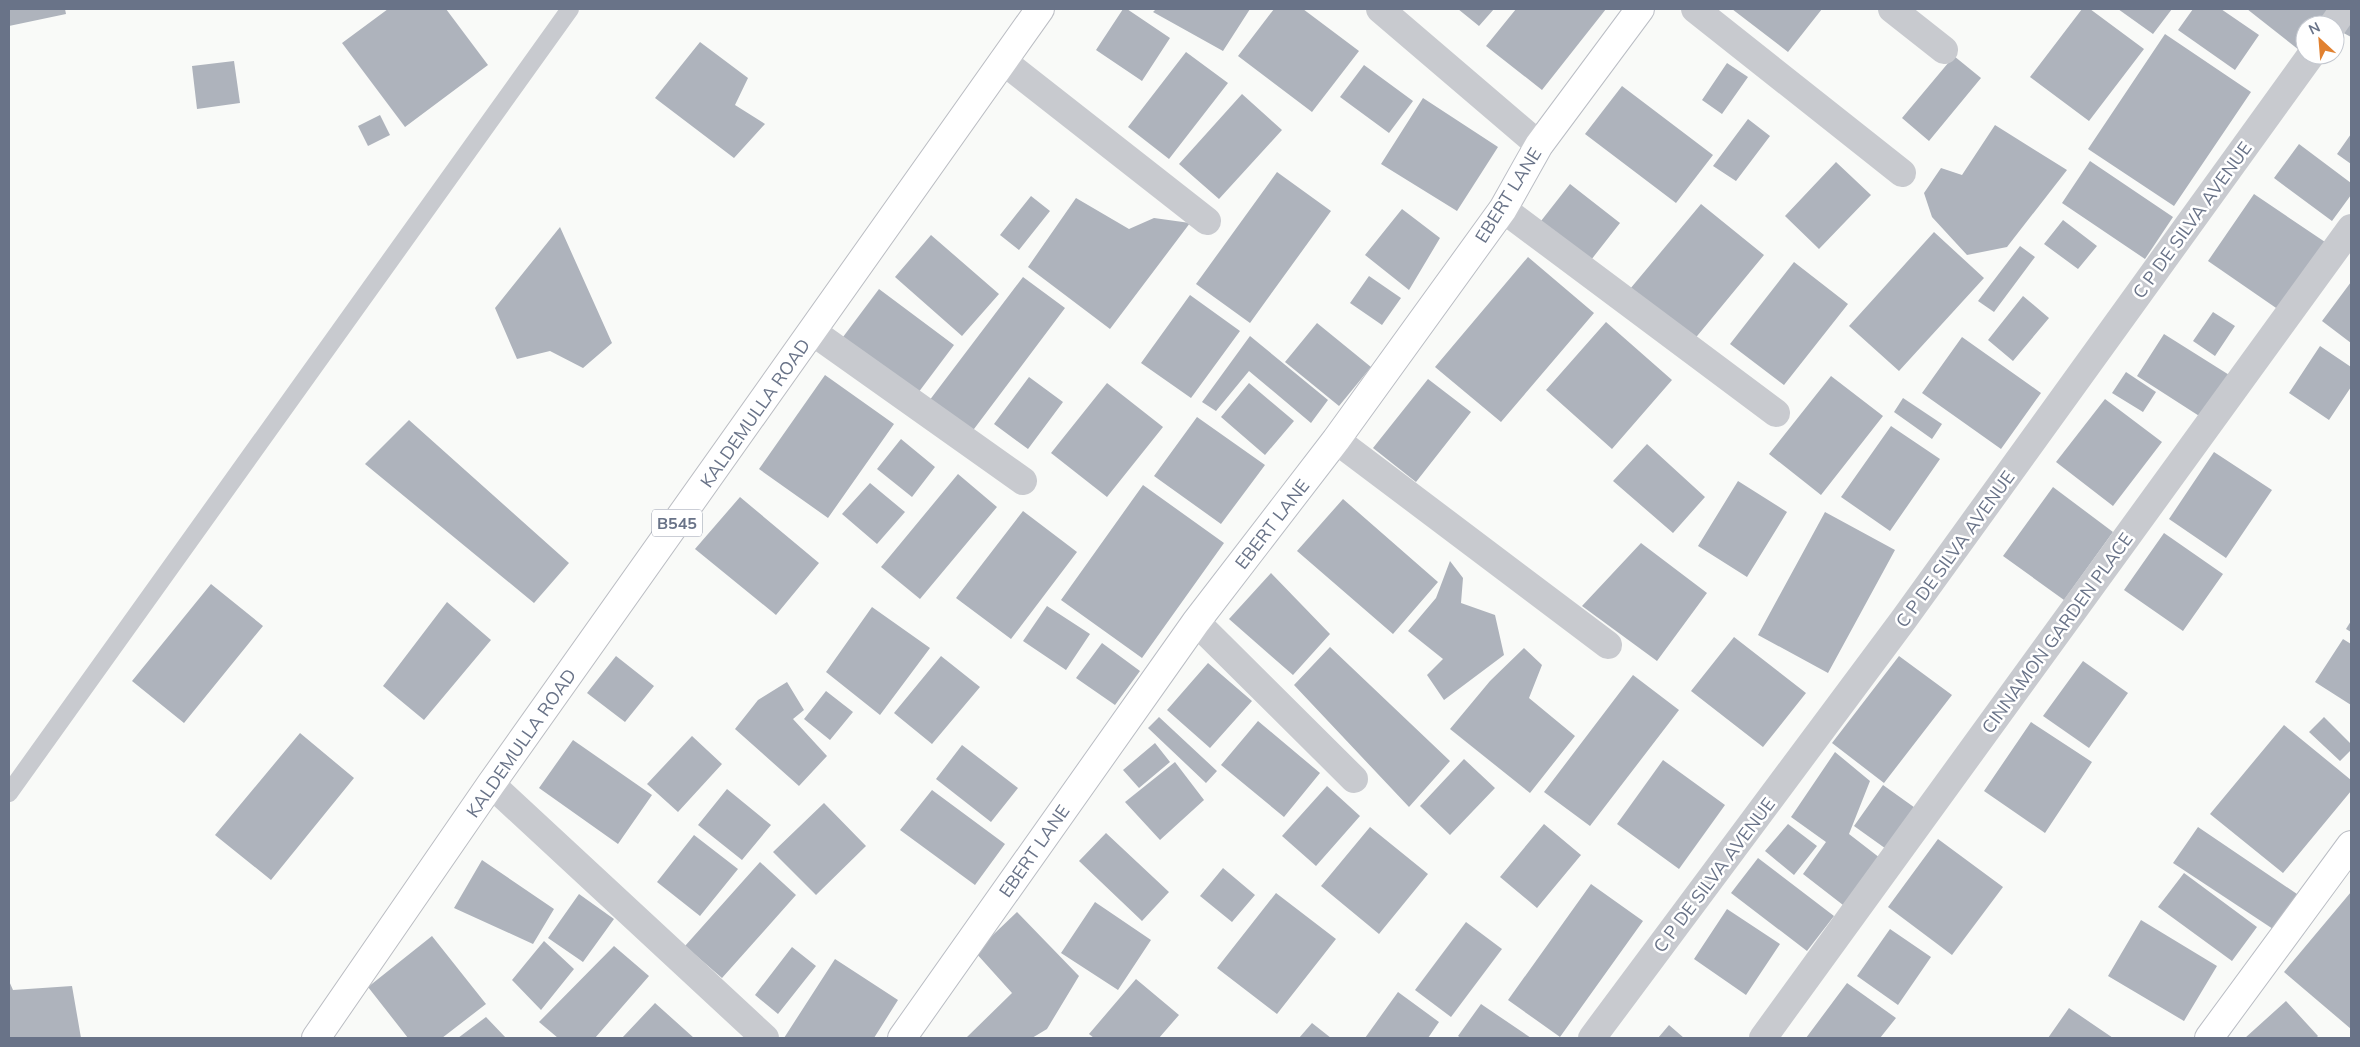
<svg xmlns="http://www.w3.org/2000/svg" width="2360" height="1047" viewBox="0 0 2360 1047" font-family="Mulish,sans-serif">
  <rect width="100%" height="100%" fill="#f9faf8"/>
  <!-- building -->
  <path fill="#aeb3bc" d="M9 9H65L66 14 9 26Z
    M388 9H446L488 65 405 127 342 43Z
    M1123 9H1127L1170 38 1142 81 1096 50Z
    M1156 9H1250L1223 51 1153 12Z
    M1274 9H1303L1359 51 1312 112 1238 56Z
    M1458 9H1494L1479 26Z
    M1516 9H1606L1542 90 1486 46Z
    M1732 9H1822L1788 52Z
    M2082 9H2090L2144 49 2089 121 2030 77Z
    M2118 9H2172L2153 34Z
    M2193 9H2221L2259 35 2235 70 2178 30Z
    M2247 9H2331L2319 25H2305V43L2299 50Z
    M2351 13V37L2338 30Z
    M2165 34 2251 92 2174 206 2088 149Z
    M700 42 748 78 735 105 765 124 734 158 655 98Z
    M1186 52 1228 83 1169 159 1128 127Z
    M1954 56 1981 78 1929 141 1902 118Z
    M234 61 240 103 197 109 192 66Z
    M1727 63 1748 77 1722 114 1702 100Z
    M1364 65 1413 101 1389 133 1340 97Z
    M1622 86 1713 155 1676 203 1585 134Z
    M1242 94 1282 130 1219 199 1179 164Z
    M1423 98 1498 147 1457 211 1381 164Z
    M380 115 390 135 368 146 358 126Z
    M1748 119 1770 136 1736 181 1713 166Z
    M1995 125 2067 170 2007 247 1967 255 1932 217 1924 193 1941 168 1962 175Z
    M2351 134V164L2337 154Z
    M2299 144 2351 183V195L2332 221 2274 178Z
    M2090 161 2173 217 2145 259 2062 203Z
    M1836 162 1871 195 1819 249 1785 216Z
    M1277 172 1331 211 1250 323 1196 284Z
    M1570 184 1620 223 1591 260 1541 221Z
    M2254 194 2325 242 2279 310 2208 261Z
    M1031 196 1050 211 1019 250 1000 235Z
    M1076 198 1129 229 1154 218 1190 223 1110 329 1028 267Z
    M1701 204 1764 255 1693 341 1630 289Z
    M1402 209 1440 238 1409 290 1365 255Z
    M2063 220 2097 246 2078 269 2044 244Z
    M560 227 612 343 583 368 550 351 517 359 495 308Z
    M1934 232 1984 278 1899 371 1849 326Z
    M931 235 999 294 962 336 895 277Z
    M2020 246 2035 257 1994 312 1978 301Z
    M1528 257 1594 313 1501 422 1435 367Z
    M1794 262 1848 304 1784 385 1730 344Z
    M1369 276 1401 298 1382 325 1350 303Z
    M1023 277 1065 308 971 433 929 401Z
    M2351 282V343L2322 321Z
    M879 289 954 345 918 393 843 337Z
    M1190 295 1240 331 1191 398 1141 363Z
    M2023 296 2049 318 2013 361 1988 340Z
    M2213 312 2235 326 2215 356 2193 341Z
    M1606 322 1672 380 1612 449 1546 390Z
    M1317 323 1371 367 1339 406 1285 362Z
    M2164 334 2234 378 2207 421 2137 376Z
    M1250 336 1328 400 1311 423 1249 371 1216 411 1202 402Z
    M1962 337 2041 393 2001 449 1922 393Z
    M2320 346 2351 367V387L2329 420 2289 393Z
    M2126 372 2156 392 2143 412 2112 393Z
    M825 375 894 424 828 518 759 469Z
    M1831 376 1883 416 1821 495 1769 454Z
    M1029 377 1063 402 1028 449 994 424Z
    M1428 379 1471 412 1416 482 1373 448Z
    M1107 383 1163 427 1107 497 1051 453Z
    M1249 383 1294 421 1265 455 1221 417Z
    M1903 398 1942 424 1932 439 1894 412Z
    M2105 399 2162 442 2113 506 2056 462Z
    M1197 417 1265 465 1221 524 1154 476Z
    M409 420 569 563 534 603 365 464Z
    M1891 426 1940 459 1890 531 1841 497Z
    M901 439 935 467 912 497 877 469Z
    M1647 444 1705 497 1673 533 1613 481Z
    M2214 452 2272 490 2226 558 2169 519Z
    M958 474 997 507 920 599 881 567Z
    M1738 481 1787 512 1747 577 1698 546Z
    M870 483 905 512 877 544 842 514Z
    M1143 485 1224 543 1142 658 1061 600Z
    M2053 487 2113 532 2064 600 2003 556Z
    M740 497 819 563 776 615 695 549Z
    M1343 499 1438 582 1393 634 1297 551Z
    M1023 511 1077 552 1011 639 956 598Z
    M1825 512 1895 550 1828 673 1758 635Z
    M2164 533 2223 574 2183 631 2124 590Z
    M1641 543 1707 593 1657 661 1582 606Z
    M1450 561 1463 578 1461 603 1495 615 1504 655 1444 700 1427 675 1443 659 1408 631 1436 598Z
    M1271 573 1330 634 1293 675 1229 619Z
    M211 584 263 626 184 723 132 681Z
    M447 602 491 640 424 720 383 686Z
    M1047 606 1090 634 1066 670 1023 641Z
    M872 607 930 648 880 715 826 672Z
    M2351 621V632L2346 629Z
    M1734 637 1806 693 1763 747 1691 691Z
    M2343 639 2351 644V705L2315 682Z
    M1102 643 1140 671 1115 705 1076 678Z
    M1330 647 1450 761 1409 807 1294 685Z
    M1524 648 1542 665 1529 698 1575 736 1530 793 1450 729 1490 681Z
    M616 656 654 686 625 722 587 693Z
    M941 656 980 687 932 744 894 713Z
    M1899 656 1952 695 1884 783 1832 743Z
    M2083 661 2128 693 2089 748 2043 716Z
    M1208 663 1252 701 1210 748 1167 710Z
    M1633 675 1679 710 1590 826 1544 792Z
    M787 682 804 710 793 719 827 756 799 786 735 729 758 700Z
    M826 691 853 712 830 740 804 719Z
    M1159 717 1217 771 1206 783 1148 728Z
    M2324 717 2351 744V750L2340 761 2309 732Z
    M1258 721 1320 773 1284 817 1221 765Z
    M2031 722 2092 762 2045 833 1984 791Z
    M2284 725 2351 780V791L2283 873 2210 814Z
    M300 733 354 778 271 880 215 835Z
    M692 736 722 764 678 812 647 784Z
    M573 740 652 795 618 844 539 788Z
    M1155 743 1170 762 1139 788 1123 770Z
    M962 745 1018 788 991 822 936 779Z
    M1835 752 1870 781 1849 834 1880 858 1843 905 1803 874 1826 842 1791 817Z
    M1464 759 1495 788 1450 835 1420 806Z
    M1663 760 1725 805 1679 869 1617 824Z
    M1175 762 1204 800 1160 840 1125 802Z
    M1883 785 1918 810 1889 851 1854 826Z
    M1327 786 1360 816 1316 866 1282 836Z
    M727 789 771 825 742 860 698 825Z
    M932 790 1005 844 975 885 900 830Z
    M824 803 866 846 816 895 773 852Z
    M1544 824 1581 855 1537 908 1500 877Z
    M1788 824 1817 846 1794 875 1765 851Z
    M1370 827 1428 874 1379 934 1321 886Z
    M2198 827 2297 894 2273 929 2173 863Z
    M1106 833 1169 892 1142 921 1079 861Z
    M694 835 738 869 700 916 657 882Z
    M1938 839 2003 887 1952 955 1888 907Z
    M1758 858 1834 916 1807 951 1731 893Z
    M482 860 554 909 533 944 454 908Z
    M760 862 796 895 722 978 685 946Z
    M1223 868 1255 895 1232 922 1200 896Z
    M2184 873 2257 927 2232 961 2158 907Z
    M1591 884 1643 921 1560 1037 1508 1000Z
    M2351 892V1029L2284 972Z
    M1276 893 1336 939 1277 1014 1217 968Z
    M579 894 614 919 583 962 548 938Z
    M1095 902 1151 940 1118 990 1061 953Z
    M1727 909 1780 944 1746 995 1694 959Z
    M1017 912 1079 976 1047 1029 1032 1038H966L1012 993 975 952Z
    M2141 920 2217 966 2184 1021 2108 976Z
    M1466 922 1502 949 1451 1017 1415 990Z
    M1890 929 1931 957 1898 1005 1857 976Z
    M432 936 486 1004 442 1038H408L368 987Z
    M544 941 574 969 541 1010 512 980Z
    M614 946 649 976 595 1038H558L539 1022Z
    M792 947 816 966 778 1014 755 995Z
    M835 959 898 1000 874 1038H784Z
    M1136 979 1179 1015 1159 1038H1094L1089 1034Z
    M9 981 13 990 72 986 81 1038H9Z
    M1847 983 1896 1018 1880 1038H1806Z
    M1398 992 1439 1022 1428 1038H1365Z
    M2286 1001 2318 1036 2316 1038H2245Z
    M655 1003 694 1038H622Z
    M1481 1004 1531 1038H1461L1458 1036Z
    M2069 1008 2113 1038H2048Z
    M486 1017 506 1038H458Z
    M1312 1023 1331 1038H1299Z
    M1669 1025 1684 1038H1658Z"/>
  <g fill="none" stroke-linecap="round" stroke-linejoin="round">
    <!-- secondary casing -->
    <g stroke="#babdc4" stroke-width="30">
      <path id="secondary" d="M902 1038 1196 622 1336 440 1503 209 1539 145 1640 9
        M2209 1038 2351 845"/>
    </g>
    <!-- primary casing -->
    <g stroke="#bbbdc3" stroke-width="30">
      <path id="primary" d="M316 1038 491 784 1040 9"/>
    </g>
    <!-- lane -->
    <path stroke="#c8cacf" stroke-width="18" d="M9 793 570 9"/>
    <!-- street -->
    <path stroke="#c8cacf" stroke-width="28" d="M1380 9 1539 145
      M1695 9 1902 173
      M1892 9 1944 50
      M2333 25 2344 9
      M1003 61 1207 221
      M1503 209 1776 413
      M813 332 1023 481
      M1336 440 1608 645
      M1196 622 1354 779
      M491 784 765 1038
      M1592 1038 1904 619 2311 55
      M1763 1038 2351 228"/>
    <!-- secondary -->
    <use href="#secondary" stroke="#fff" stroke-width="28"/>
    <!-- primary -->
    <use href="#primary" stroke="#fff" stroke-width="28"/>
  </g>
  <g text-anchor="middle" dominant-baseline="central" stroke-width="5" stroke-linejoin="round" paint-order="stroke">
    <!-- shield labels -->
    <rect fill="#fff" stroke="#969dac" stroke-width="1" x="652" y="509.5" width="50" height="27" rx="4"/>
    <g font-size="16" font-weight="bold" fill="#697388">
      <text x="677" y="523">B545</text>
    </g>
    <!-- street labels -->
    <g font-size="18" fill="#697388" stroke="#fff">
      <text transform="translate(1508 195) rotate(-58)">EBERT LANE</text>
      <text transform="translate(2192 220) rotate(-54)">C P DE SILVA AVENUE</text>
      <text transform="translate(755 413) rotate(-55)">KALDEMULLA ROAD</text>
      <text transform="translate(1272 524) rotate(-52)">EBERT LANE</text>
      <text transform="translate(1955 549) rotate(-54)">C P DE SILVA AVENUE</text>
      <text transform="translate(2057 633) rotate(-54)">CINNAMON GARDEN PLACE</text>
      <text transform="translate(521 743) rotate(-55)">KALDEMULLA ROAD</text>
      <text transform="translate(1034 851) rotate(-55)">EBERT LANE</text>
      <text transform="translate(1714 875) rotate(-53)">C P DE SILVA AVENUE</text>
    </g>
  </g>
  <!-- border -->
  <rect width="2360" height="1047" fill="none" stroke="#697388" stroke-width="20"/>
  <!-- north arrow -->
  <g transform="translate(2320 40) rotate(334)"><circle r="24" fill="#ffffff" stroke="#c3c7cf"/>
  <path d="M0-4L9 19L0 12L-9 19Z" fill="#e18130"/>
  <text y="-8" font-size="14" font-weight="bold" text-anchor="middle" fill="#697388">N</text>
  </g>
</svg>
